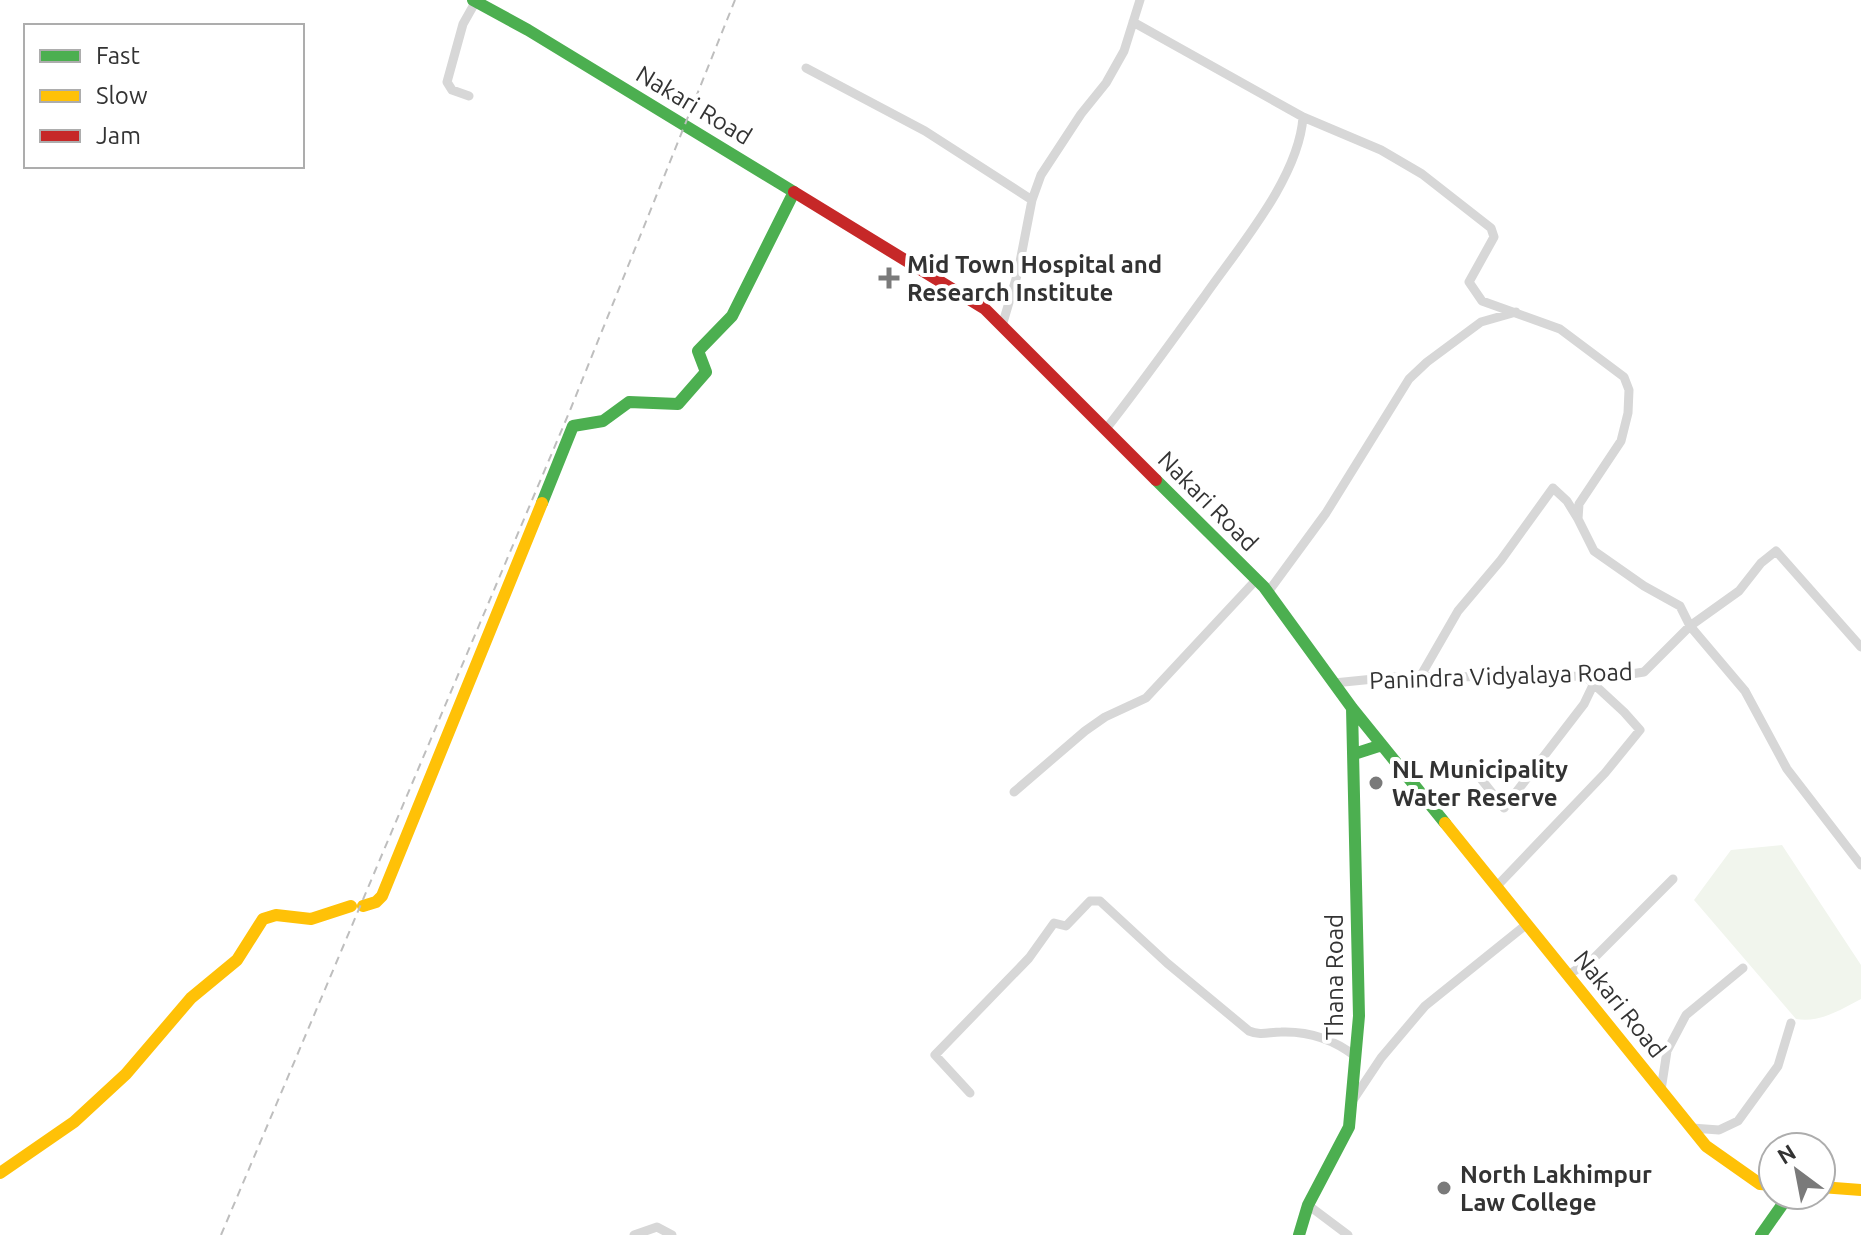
<svg xmlns="http://www.w3.org/2000/svg" width="1861" height="1235" viewBox="0 0 1861 1235" font-family="Ubuntu,sans-serif">
  <rect width="100%" height="100%" fill="#fff"/>
  <!-- green -->
  <path fill="#f1f5ed" d="M1782 845 1861 965V999C1840 1010 1820 1023 1796 1019L1694 900 1731 850Z"/>
  <g fill="none" stroke-linecap="round" stroke-linejoin="round">
    <!-- street -->
    <path stroke="#d7d7d7" stroke-width="9" d="M806 68 925 131 1032 200
      M469 96 452 90 447 82 463 24 476 1
      M1303 117 1381 150 1422 174 1491 228 1494 237 1469 282 1482 301 1560 329 1624 377 1629 390 1628 413 1621 441 1579 504 1578 519
      M1002 326 1018 272 1032 200 1041 175 1081 114 1106 83 1124 51 1140 0
      M1106 429C1140 386 1171 342 1204 297 1238 248 1299 178 1303 117L1133 22
      M1268 592 1326 513 1409 379 1427 362 1481 322 1516 312
      M1420 677 1458 611 1501 560 1553 488 1567 501 1578 519 1594 551 1644 586 1680 606 1690 626 1739 591 1761 563 1776 551 1861 647
      M1334 683 1394 677 1618 676 1644 672 1690 626 1745 691 1787 769 1861 865
      M1470 765 1504 808 1584 704 1596 679
      M1014 792 1085 731 1105 717 1146 698 1256 580
      M1497 886 1605 773 1640 730 1624 712 1585 676
      M1568 975 1593 959 1673 879
      M1661 1090 1667 1051 1686 1015 1743 968
      M970 1093 935 1055 1029 958 1054 923 1066 926 1090 901H1100L1167 963 1249 1031C1261 1036 1269 1032 1281 1032 1309 1031 1333 1039 1355 1056
      M1353 1100 1381 1058 1425 1006 1527 924
      M1692 1128 1719 1130 1738 1121 1778 1066 1791 1023
      M1308 1205 1348 1235
      M634 1235 657 1227 672 1235"/>
    <!-- fast -->
    <path stroke="#4caf50" stroke-width="12" d="M473 0 528 30 794 192
      M1156 480 1264 587 1352 708 1445 823
      M542 503 573 426 603 421 629 402 678 404 706 372 698 351 732 316 794 192
      M1354 754 1382 745
      M1299 1235 1308 1205 1349 1127 1359 1016 1352 708
      M1761 1235 1789 1195"/>
    <!-- slow -->
    <path stroke="#ffc107" stroke-width="12" d="M1445 823 1706 1146 1760 1184 1773 1185
      M363 906 376 902 382 896 542 503
      M0 1173 74 1122 126 1074 191 998 237 960 263 919 276 915 311 919 351 906
      M1821 1187 1861 1190"/>
    <!-- jam -->
    <path stroke="#c62828" stroke-width="12" d="M794 192 985 309 1156 480"/>
    <!-- rail -->
    <path stroke="#bebebe" stroke-width="2" stroke-dasharray="8 6" stroke-linecap="butt" d="M221 1235 571 408 735 0"/>
  </g>
  <!-- markers -->
  <g fill="#7a7a7a" stroke="#fff" stroke-width="3">
    <path d="M885 266h8v8h8v8h-8v8h-8v-8h-8v-8h8z"/>
    <circle cx="1376" cy="783" r="8"/>
    <circle cx="1444" cy="1188" r="8"/>
  </g>
  <g text-anchor="middle" dominant-baseline="central" stroke-width="8" stroke-linejoin="round" paint-order="stroke">
    <!-- street labels -->
    <g font-size="24" fill="#333" stroke="#fff">
      <text transform="translate(694 105) rotate(31)">Nakari Road</text>
      <text transform="translate(1208 501) rotate(45)">Nakari Road</text>
      <text transform="translate(1501 676) rotate(-2)">Panindra Vidyalaya Road</text>
      <text transform="translate(1334 977) rotate(-90)">Thana Road</text>
      <text transform="translate(1620 1004) rotate(51)">Nakari Road</text>
    </g>
    <!-- poi labels -->
    <g font-size="24" font-weight="bold" fill="#333" stroke="#fff" text-anchor="start">
      <text x="907" y="264">Mid Town Hospital and<tspan x="907" dy="28">Research Institute</tspan></text>
      <text x="1392" y="769">NL Municipality<tspan x="1392" dy="28">Water Reserve</tspan></text>
      <text x="1460" y="1174">North Lakhimpur<tspan x="1460" dy="28">Law College</tspan></text>
    </g>
  </g>
  <!-- legend -->
  <rect x="24" y="24" width="280" height="144" fill="#ffffff" stroke="#adadad" stroke-width="2"/>
  <rect x="40" y="50" width="40" height="12" fill="#4caf50" stroke="#adadad" stroke-width="2"/>
  <text x="96" y="64" font-size="24" fill="#333333">Fast</text>
  <rect x="40" y="90" width="40" height="12" fill="#ffc107" stroke="#adadad" stroke-width="2"/>
  <text x="96" y="104" font-size="24" fill="#333333">Slow</text>
  <rect x="40" y="130" width="40" height="12" fill="#c62828" stroke="#adadad" stroke-width="2"/>
  <text x="96" y="144" font-size="24" fill="#333333">Jam</text>
  <!-- north arrow -->
  <g transform="translate(1797 1171) rotate(328)"><circle r="38" fill="#ffffff" stroke="#adadad" stroke-width="2"/>
  <path d="M0-6L14 30L0 20L-14 30Z" fill="#7a7a7a"/>
  <text y="-12" font-size="22" font-weight="bold" text-anchor="middle" fill="#333333">N</text>
  </g>
</svg>
